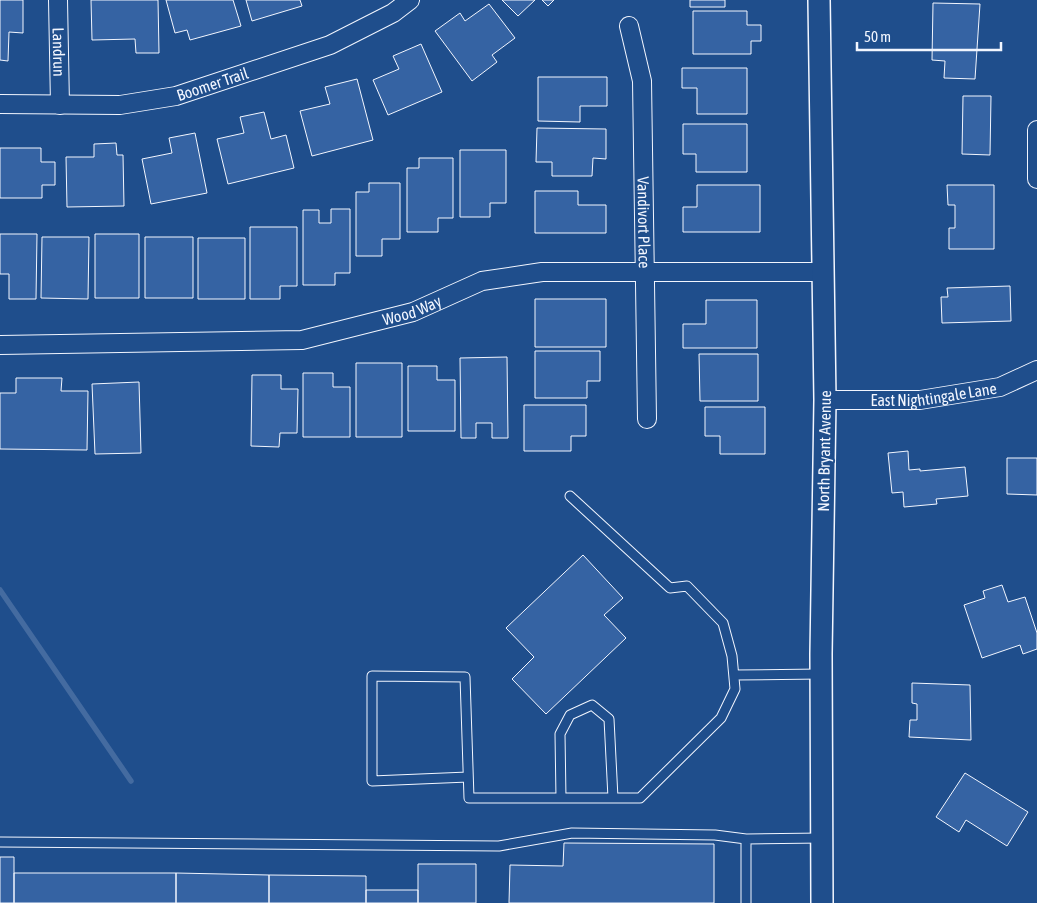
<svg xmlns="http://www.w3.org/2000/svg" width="1037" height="903" viewBox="0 0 1037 903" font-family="'Asap Condensed',sans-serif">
  <rect width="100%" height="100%" fill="#1f4e8c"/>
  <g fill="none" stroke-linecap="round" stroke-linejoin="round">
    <!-- stream -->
    <path stroke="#446ba0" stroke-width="5.5" d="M0 590 131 781"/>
  </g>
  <!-- building -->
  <path fill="#3563a3" stroke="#f2f6ff" d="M0 0H23V33L9 32 8 61 0 60Z
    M91 0H158L159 53H136L135 39 92 40Z
    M166 0H233L241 26 190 40 187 30 175 33Z
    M246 0H300L302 6 252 21Z
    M502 0H535L518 16Z
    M542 0H554L548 6Z
    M690 0H725V7H690Z
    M933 3 980 4 975 79 944 78 945 61 932 60Z
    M489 4 515 38 492 55 497 62 472 81 435 31 460 13 465 21Z
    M693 11H747V25H761V41H751V54H693Z
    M421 44 442 92 388 115 373 80 399 69 393 56Z
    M682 68H747V114H697V88H682Z
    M538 77H607V106H580V122L538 121Z
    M357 79 373 140 312 156 300 111 330 104 325 87Z
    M963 96H991L990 155 962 154Z
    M264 112 271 139 286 135 294 168 228 184 217 139 244 133 240 117Z
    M683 124H747V172H696V154H683Z
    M537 128 606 129V159L593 158 592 176H552V162H536Z
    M195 133 207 193 151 204 142 159 172 153 169 138Z
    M116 143 117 155H123L124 206 67 207 66 157H94V144Z
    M0 148H41V162H55V185H42V198H0Z
    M460 150H506V203H490V217H460Z
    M419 158H453V218H438V232H407V168H419Z
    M369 183H400V239H382V256H356V192H369Z
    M697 185H760V232H683V207H697Z
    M947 185H994V249H949V228H955V205H948Z
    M535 191H578V205H606V233H535Z
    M331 209H350V273H335V285H303V210H319V223H331Z
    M250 227H297V286H280V299H250Z
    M0 234H37L36 299H9V274H0Z
    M95 234H139V298H95Z
    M42 237H89L88 299 41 298Z
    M145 237H193V298H145Z
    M198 238H245V299H198Z
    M1010 286 1011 321 942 323 941 297H948L947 288Z
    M535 299H606V347H535Z
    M706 300H757V348H683V324H706Z
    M535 351H600V381H587V398H535Z
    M699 354H758V401H700Z
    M507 357 508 438H492V423H476V438H461L460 358Z
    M356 363H402V437H356Z
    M408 366H437V380H455V431H408Z
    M303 373H333V387H350V437H303Z
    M252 375H281V389H298L297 433H280L279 447 251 446Z
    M16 378H62L61 391H88L87 450 0 449V393H16Z
    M139 382 141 453 95 454 92 384Z
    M524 405H586V436H571V451H524Z
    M705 407H765V454H720V436H705Z
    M908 451 909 470 920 469V471L965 467 968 496 936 499 937 504 904 507 903 492 892 493 888 453Z
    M1007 458H1037V495L1007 494Z
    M583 555 623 598 604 615 626 638 546 714 512 679 534 657 506 628Z
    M1002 585 1008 602 1025 597 1037 633V649L1023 654 1020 645 982 658 964 605 985 598 983 591Z
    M912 683 970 685 971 740 909 737 910 720H917V704L912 703Z
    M965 773 1028 812 1007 846 966 820 959 832 936 817Z
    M564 843 714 844V903H509L510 865 563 866Z
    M0 857H14V903H0Z
    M418 864H476V903H418Z
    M14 873H176V903H14Z
    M176 873 269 875V903H176Z
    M269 875 366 876V903H269Z
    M366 890H418V903H366Z"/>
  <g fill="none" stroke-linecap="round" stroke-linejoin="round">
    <!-- service casing -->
    <g stroke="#f2f6ff" stroke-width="11">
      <path id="service" d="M734 675 821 674
        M468 777 372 781V676L465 677 469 798H640L721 718 735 689 732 656 723 623 687 586 670 588 570 496
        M561 798 560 734 570 715 592 705 609 719 613 798
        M746 839V903
        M0 842 499 846 572 833 715 835 746 839 822 838"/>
    </g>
    <!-- minor casing -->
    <g stroke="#f2f6ff" stroke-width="20">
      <g id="minor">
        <path id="s1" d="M58 0 60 105"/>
        <path id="s2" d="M629 26 642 81 647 419"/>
        <path id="s3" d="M0 104 120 105 176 96 330 45 393 13 410 0"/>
        <path d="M1037 130V179"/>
        <path id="s4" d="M0 345 302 340 413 312 482 281 542 272H822"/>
        <path id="s5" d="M825 400H920L1000 387 1037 370"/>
      </g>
    </g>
    <!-- tertiary casing -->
    <g stroke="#f2f6ff" stroke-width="24">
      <path id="tertiary" d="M819 0 825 400 821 654 822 903"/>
    </g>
    <!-- service -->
    <use href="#service" stroke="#1f4e8c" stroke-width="9"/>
    <!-- minor -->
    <use href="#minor" stroke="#1f4e8c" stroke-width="18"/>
    <!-- tertiary -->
    <use href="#tertiary" stroke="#1f4e8c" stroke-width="21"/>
  </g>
  <g text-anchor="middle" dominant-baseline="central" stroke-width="4" stroke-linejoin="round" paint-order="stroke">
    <!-- street labels -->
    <g font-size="16" fill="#f2f6ff" stroke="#1f4e8c">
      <text stroke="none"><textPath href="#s1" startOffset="52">Landrun</textPath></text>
      <text stroke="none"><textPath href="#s3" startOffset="215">Boomer Trail</textPath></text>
      <text stroke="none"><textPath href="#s2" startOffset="198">Vandivort Place</textPath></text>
      <text stroke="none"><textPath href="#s4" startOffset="416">Wood Way</textPath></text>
      <text stroke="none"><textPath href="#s5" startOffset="109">East Nightingale Lane</textPath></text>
      <text transform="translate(824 451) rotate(-89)">North Bryant Avenue</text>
    </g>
  </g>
  <!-- scale -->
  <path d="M857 42v8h144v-8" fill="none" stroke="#f2f6ff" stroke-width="2.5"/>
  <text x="864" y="42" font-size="15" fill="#f2f6ff" stroke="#1f4e8c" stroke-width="4" paint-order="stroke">50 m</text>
</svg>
